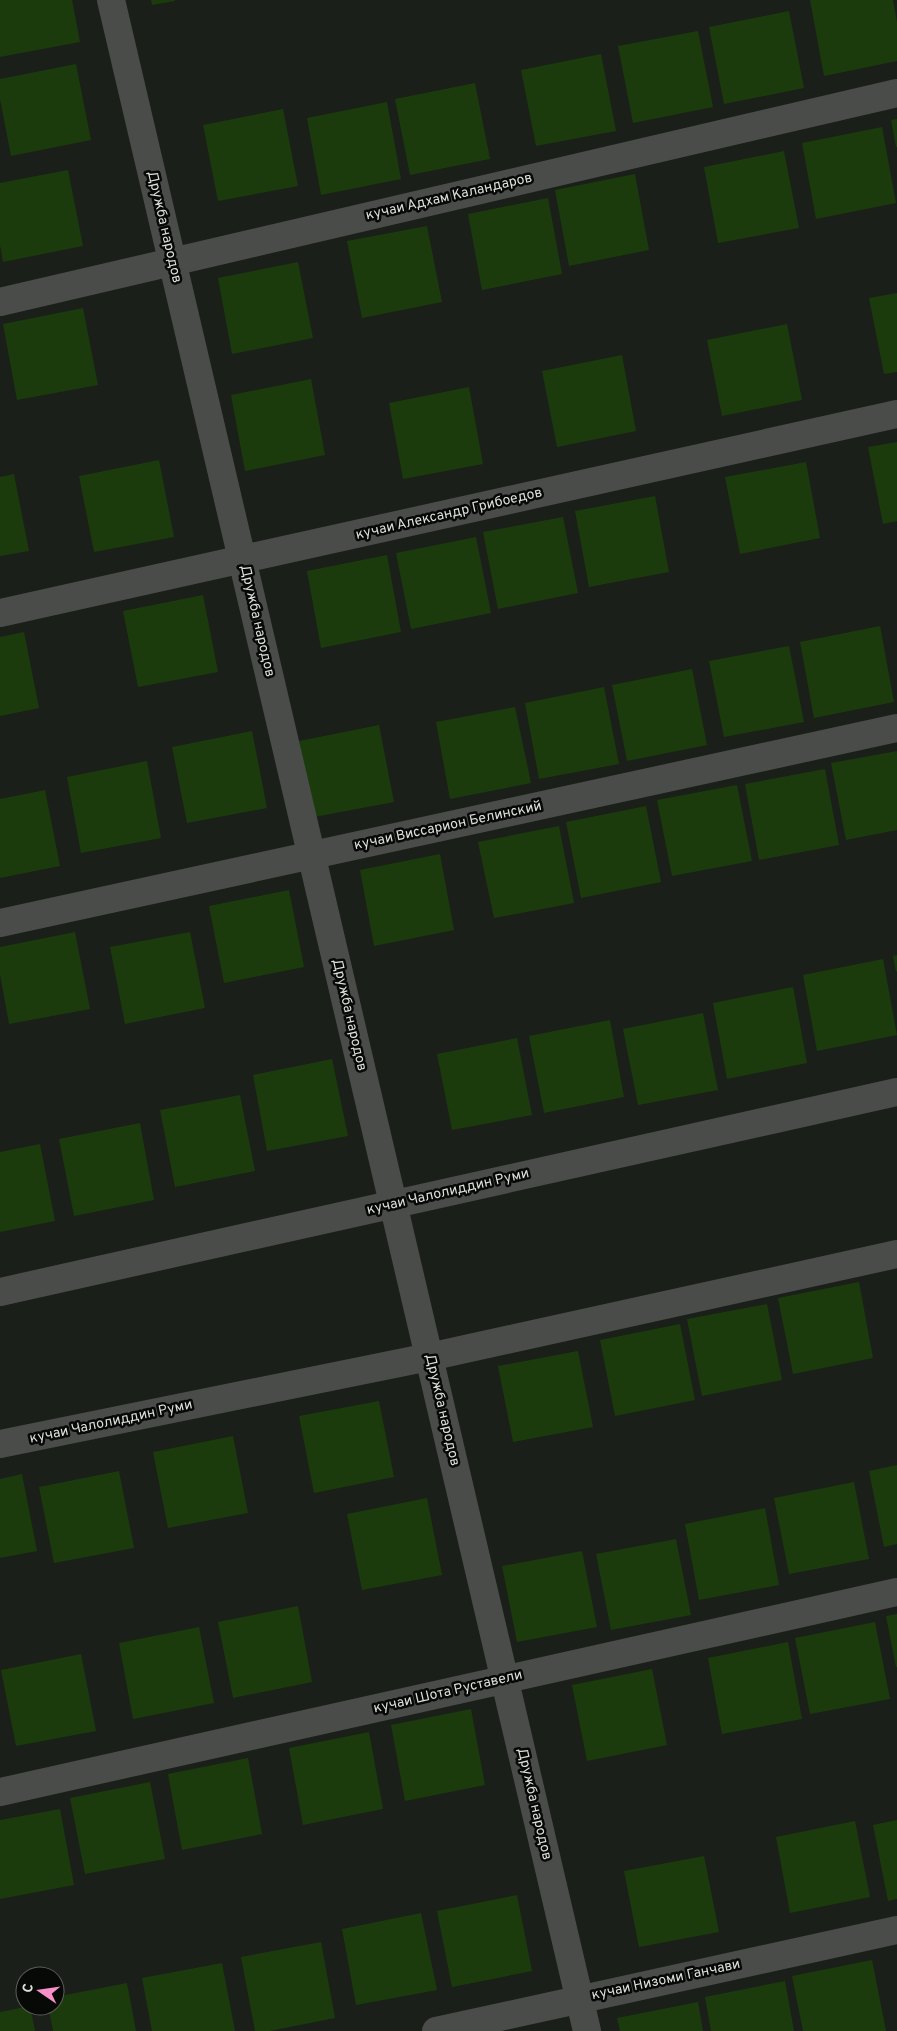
<svg xmlns="http://www.w3.org/2000/svg" width="897" height="2031" viewBox="0 0 897 2031" font-family="Overpass,sans-serif">
  <rect width="100%" height="100%" fill="#1b1f19"/>
  <!-- building -->
  <path fill="#1c3b0d" d="M0 0H72L80 42 0 57Z
    M151 0H175V1L152 5Z
    M810 0H893L897 22V61L824 76Z
    M789 11 804 88 724 104 709 27Z
    M698 31 713 107 633 123 618 46Z
    M601 54 616 131 536 146 521 70Z
    M76 64 91 140 11 156 0 99V79Z
    M475 83 490 159 410 175 395 99Z
    M387 102 401 179 321 195 307 118Z
    M283 109 298 186 218 201 203 125Z
    M897 119V147H896L891 120Z
    M882 127 896 203 816 219 802 143Z
    M784 151 799 228 718 243 704 167Z
    M68 170 83 246 3 262 0 245V183Z
    M635 174 649 250 569 266 555 190Z
    M548 198 562 274 482 290 468 214Z
    M427 226 442 302 362 318 347 241Z
    M298 262 313 338 232 354 218 278Z
    M897 293V372L884 374 869 298Z
    M83 308 98 385 17 400 3 324Z
    M787 324 802 400 722 416 707 340Z
    M622 355 636 431 557 447 542 371Z
    M311 379 325 455 245 471 231 395Z
    M469 387 483 464 403 479 389 403Z
    M897 442V521L883 524 868 447Z
    M159 460 174 537 94 552 79 476Z
    M806 462 820 538 740 554 725 477Z
    M14 474 29 551 0 556V477Z
    M655 496 669 572 589 587 575 511Z
    M563 517 578 593 498 609 483 532Z
    M476 537 491 613 411 629 396 553Z
    M387 555 401 632 321 648 307 571Z
    M203 595 218 672 138 687 123 611Z
    M880 626 894 702 814 718 800 642Z
    M24 632 39 708 0 716V637Z
    M789 646 804 722 724 737 709 661Z
    M692 669 707 745 627 761 612 685Z
    M604 687 619 764 539 779 525 703Z
    M515 707 531 783 450 799 436 722Z
    M379 725 394 802 314 817 299 741Z
    M252 731 267 808 187 823 172 747Z
    M897 751V830L846 840 831 763Z
    M147 761 161 838 81 853 67 777Z
    M825 769 839 845 759 860 745 784Z
    M737 785 752 861 672 876 657 800Z
    M45 790 60 866 0 878V799Z
    M646 806 661 882 581 898 566 822Z
    M559 826 574 903 494 918 478 842Z
    M440 854 454 930 374 946 360 870Z
    M289 890 304 967 224 983 209 906Z
    M75 932 90 1009 9 1024 0 974V947Z
    M190 932 205 1008 125 1024 110 947Z
    M897 955V971L896 972 893 956Z
    M883 959 897 1035 817 1051 803 975Z
    M793 987 807 1063 727 1079 713 1003Z
    M703 1013 718 1090 638 1105 623 1029Z
    M610 1020 624 1097 544 1113 529 1036Z
    M517 1038 532 1115 452 1130 437 1054Z
    M332 1059 348 1136 267 1151 253 1075Z
    M240 1095 255 1171 175 1187 160 1110Z
    M140 1123 154 1200 74 1216 59 1139Z
    M40 1144 55 1221 0 1232V1152Z
    M859 1282 873 1358 793 1374 778 1298Z
    M767 1304 782 1380 702 1396 687 1319Z
    M680 1324 695 1400 615 1416 600 1340Z
    M578 1351 593 1427 513 1442 498 1366Z
    M379 1401 394 1477 314 1493 299 1416Z
    M233 1436 248 1513 168 1528 153 1452Z
    M897 1465V1544L884 1547 869 1471Z
    M119 1471 134 1548 54 1563 39 1487Z
    M22 1474 37 1551 0 1558V1479Z
    M854 1482 869 1559 789 1574 774 1498Z
    M427 1498 442 1575 362 1590 347 1514Z
    M765 1508 779 1585 699 1600 685 1524Z
    M676 1539 691 1615 611 1630 596 1554Z
    M582 1551 597 1627 517 1642 502 1566Z
    M298 1606 312 1682 233 1698 218 1622Z
    M897 1614V1667H896L886 1616Z
    M875 1622 890 1699 810 1714 795 1638Z
    M199 1627 214 1703 133 1719 119 1643Z
    M788 1642 802 1719 722 1734 708 1658Z
    M81 1654 96 1731 16 1746 1 1670Z
    M652 1669 667 1745 587 1761 572 1685Z
    M471 1709 485 1785 405 1801 391 1725Z
    M369 1732 383 1809 303 1825 289 1748Z
    M248 1758 262 1834 182 1850 168 1774Z
    M150 1782 165 1859 85 1874 70 1798Z
    M60 1809 74 1885 0 1899V1820Z
    M897 1820V1899L888 1901 873 1825Z
    M855 1821 870 1897 790 1913 776 1837Z
    M704 1856 719 1932 639 1947 624 1871Z
    M517 1895 532 1971 452 1987 437 1911Z
    M421 1913 437 1990 356 2005 342 1929Z
    M321 1942 335 2018 270 2031H255L241 1957Z
    M872 1960 886 2031H803L792 1976Z
    M222 1963 235 2031H152L142 1978Z
    M785 1981 794 2031H711L705 1997Z
    M127 1983 136 2031H53L48 2006H55V1997Z
    M698 2002 703 2031H620L617 2018Z
    M30 2006 35 2031H0V2012Z"/>
  <g fill="none" stroke-linecap="round" stroke-linejoin="round">
    <!-- minor -->
    <path stroke="#4a4c49" stroke-width="28" d="M111 0 587 2031
      M0 302 897 93
      M0 613 897 414
      M0 923 897 728
      M0 1292 897 1092
      M0 1444 429 1357 897 1254
      M0 1792 897 1592
      M436 2031 897 1930"/>
  </g>
  <g text-anchor="middle" dominant-baseline="central" stroke-width="5" stroke-linejoin="round" paint-order="stroke">
    <!-- street labels -->
    <g font-size="14" fill="#dcdfdb" stroke="#070906">
      <text transform="translate(449 197) rotate(-13)">кучаи Адхам Каландаров</text>
      <text transform="translate(164 227) rotate(77)">Дружба народов</text>
      <text transform="translate(449 514) rotate(-13)">кучаи Александр Грибоедов</text>
      <text transform="translate(257 621) rotate(77)">Дружба народов</text>
      <text transform="translate(448 826) rotate(-12)">кучаи Виссарион Белинский</text>
      <text transform="translate(349 1015) rotate(77)">Дружба народов</text>
      <text transform="translate(448 1192) rotate(-13)">кучаи Чалолиддин Руми</text>
      <text transform="translate(442 1410) rotate(77)">Дружба народов</text>
      <text transform="translate(111 1422) rotate(-12)">кучаи Чалолиддин Руми</text>
      <text transform="translate(448 1692) rotate(-13)">кучаи Шота Руставели</text>
      <text transform="translate(534 1804) rotate(77)">Дружба народов</text>
      <text transform="translate(666 1980) rotate(-12)">кучаи Низоми Ганчави</text>
    </g>
  </g>
  <!-- north arrow -->
  <g transform="translate(40 1991) rotate(283)"><circle r="24" fill="#070906" stroke="#5c5f5b"/>
  <path d="M0-4L9 19L0 12L-9 19Z" fill="#f98fc8"/>
  <text y="-8" font-size="14" font-weight="bold" text-anchor="middle" fill="#dcdfdb">С</text>
  </g>
</svg>
